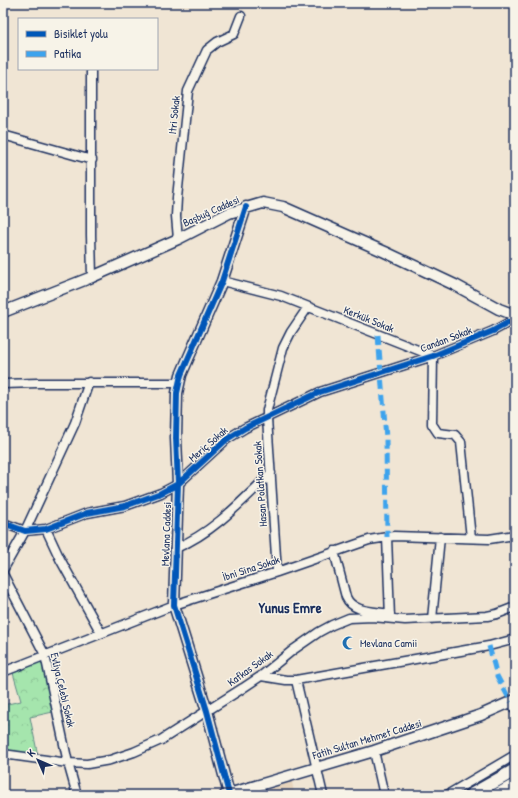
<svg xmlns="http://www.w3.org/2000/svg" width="518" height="798" viewBox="0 0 518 798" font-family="'Patrick Hand',sans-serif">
  <defs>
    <pattern id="forest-crowns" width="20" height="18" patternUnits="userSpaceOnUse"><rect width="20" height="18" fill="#a5e5ad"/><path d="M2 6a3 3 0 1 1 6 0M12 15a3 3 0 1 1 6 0" fill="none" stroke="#8dc597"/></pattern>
  </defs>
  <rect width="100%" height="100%" fill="#f0e5d4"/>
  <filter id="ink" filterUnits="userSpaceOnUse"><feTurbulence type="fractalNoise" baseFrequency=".025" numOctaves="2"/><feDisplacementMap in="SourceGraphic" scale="8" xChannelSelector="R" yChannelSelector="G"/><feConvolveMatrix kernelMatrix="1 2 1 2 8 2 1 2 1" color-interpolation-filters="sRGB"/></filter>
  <g filter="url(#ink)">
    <!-- built -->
    <path fill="#e7d4bc" d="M292 782 294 792 292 793V795H250Z"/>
    <!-- forest -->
    <path fill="url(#forest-crowns)" stroke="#608a86" d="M43 661 53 712 30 717 38 756 3 750V705L21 701 13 673Z"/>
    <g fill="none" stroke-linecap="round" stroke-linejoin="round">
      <!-- minor casing -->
      <g stroke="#1b2f5e" stroke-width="11">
        <path id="minor" d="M91 69V235L92 277
          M3 135 92 160
          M178 239 176 216 177 198 188 91 207 50 217 42 234 34 241 16
          M222 281 281 296 433 356 432 424 438 433 455 435 461 442 471 538
          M3 384 38 383H179
          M3 523 25 531 46 529 87 513 125 506 161 493 178 484 227 439 245 428 320 392 433 356 493 331 515 319
          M46 529 60 559 101 633
          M387 537 390 618
          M176 548C214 532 242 501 271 473
          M334 551 346 597C353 613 375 611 390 614
          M3 570 25 531 75 423 89 382
          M277 572 267 418V410L283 348 291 332 308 307
          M3 574 45 655 68 763 77 795
          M432 619 440 537
          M3 672 174 605 277 572 369 540 394 536 489 539 515 535
          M261 676 286 680H296L489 646 515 639
          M296 680 323 795
          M511 702 515 710
          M374 751 384 795
          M3 754 68 763 87 764 110 760 134 752 161 740 243 688 261 676 293 650 319 632 332 625 349 618 373 617 405 620 487 616 497 614 515 607
          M447 795 515 755"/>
      </g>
      <!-- tertiary casing -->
      <g stroke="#1b2f5e" stroke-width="13">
        <path id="tertiary" d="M3 312 92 277 178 239 229 213 263 203 283 207 385 252 455 285 499 309 515 315
          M229 794 207 711 174 605 178 484 176 438 177 393 181 375 222 281 246 207
          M225 795 374 751 481 715 515 700"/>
      </g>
      <!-- primary casing -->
      <g stroke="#1b2f5e" stroke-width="15">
        <path id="primary" d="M471 795 515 770
          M497 795 515 785"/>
      </g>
      <!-- minor -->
      <use href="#minor" stroke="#f7f3e8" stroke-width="8"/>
      <!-- tertiary -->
      <use href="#tertiary" stroke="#f7f3e8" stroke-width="10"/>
      <!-- primary -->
      <use href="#primary" stroke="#f7f3e8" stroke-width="12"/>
      <!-- quiet -->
      <path stroke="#3da3ed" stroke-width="5" stroke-dasharray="10 5" stroke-linecap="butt" d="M378 335 386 438 387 537
        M489 646 497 676 511 702"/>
      <!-- cycleway casing -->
      <g stroke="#f7f3e8" stroke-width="8">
        <path id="cycleway" d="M3 523 25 531 46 529 87 513 125 506 161 493 178 484 227 439 245 428 320 392 433 356 493 331 515 319
          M229 794 207 711 174 605 178 484 176 438 177 393 181 375 222 281 246 207"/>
      </g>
      <!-- cycleway -->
      <use href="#cycleway" stroke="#0057b8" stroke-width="6"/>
    </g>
  </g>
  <!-- icons -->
  <defs>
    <g id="mosque-bare" transform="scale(1.08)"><path d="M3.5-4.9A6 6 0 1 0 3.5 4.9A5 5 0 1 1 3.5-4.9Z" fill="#1f6fb2" stroke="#f7f3e8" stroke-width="2.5" paint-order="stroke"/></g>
  </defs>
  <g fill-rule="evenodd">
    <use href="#mosque-bare" x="349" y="643"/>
  </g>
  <g text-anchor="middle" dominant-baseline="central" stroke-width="3" stroke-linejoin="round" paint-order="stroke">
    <!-- street labels -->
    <g font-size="11" fill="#1b2f5e" stroke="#f7f3e8">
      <text transform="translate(174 115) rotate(-84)">Itri Sokak</text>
      <text transform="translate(211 211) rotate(-24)">Başbuğ Caddesi</text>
      <text transform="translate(369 319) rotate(22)">Kerkük Sokak</text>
      <text transform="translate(446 339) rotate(-21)">Candan Sokak</text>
      <text transform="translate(208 444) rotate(-41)">Meriç Sokak</text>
      <text transform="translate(260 484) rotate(-94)">Hasan Polatkan Sokak</text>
      <text transform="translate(166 534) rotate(-88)">Mevlana Caddesi</text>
      <text transform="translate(251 568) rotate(-18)">İbni Sina Sokak</text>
      <text transform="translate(250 668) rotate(-36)">Kafkas Sokak</text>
      <text transform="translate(63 690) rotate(77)">Evliya Çelebi Sokak</text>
      <text transform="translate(367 739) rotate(-17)">Fatih Sultan Mehmet Caddesi</text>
    </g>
    <!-- poi labels -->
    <g font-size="11" fill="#1b2f5e" stroke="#f7f3e8" text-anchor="start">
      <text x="360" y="643">Mevlana Camii</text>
    </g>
    <!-- district labels -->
    <g font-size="15" font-weight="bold" fill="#1b2f5e" stroke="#f7f3e8">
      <text x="290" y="607">Yunus Emre</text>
    </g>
  </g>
  <!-- margin -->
  <rect width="518" height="798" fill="none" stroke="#f7f3e8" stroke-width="16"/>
  <rect x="8" y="8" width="502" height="782" fill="none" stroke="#1b2f5e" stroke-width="1.5" filter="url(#ink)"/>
  <!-- legend -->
  <rect x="18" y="18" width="140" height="52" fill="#f7f3e8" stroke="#9fa5b1"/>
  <rect x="26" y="31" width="20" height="6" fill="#0057b8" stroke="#9fa5b1"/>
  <text x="54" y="38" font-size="12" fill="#1b2f5e">Bisiklet yolu</text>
  <rect x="26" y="51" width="20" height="6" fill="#3da3ed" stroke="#9fa5b1"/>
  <text x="54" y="58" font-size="12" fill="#1b2f5e">Patika</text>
  <!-- north arrow -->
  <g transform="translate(38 760) rotate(315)" stroke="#f7f3e8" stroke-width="3" paint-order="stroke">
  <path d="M0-3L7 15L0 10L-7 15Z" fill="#1b2f5e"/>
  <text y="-6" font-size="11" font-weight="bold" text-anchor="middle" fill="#1b2f5e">K</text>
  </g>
</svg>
